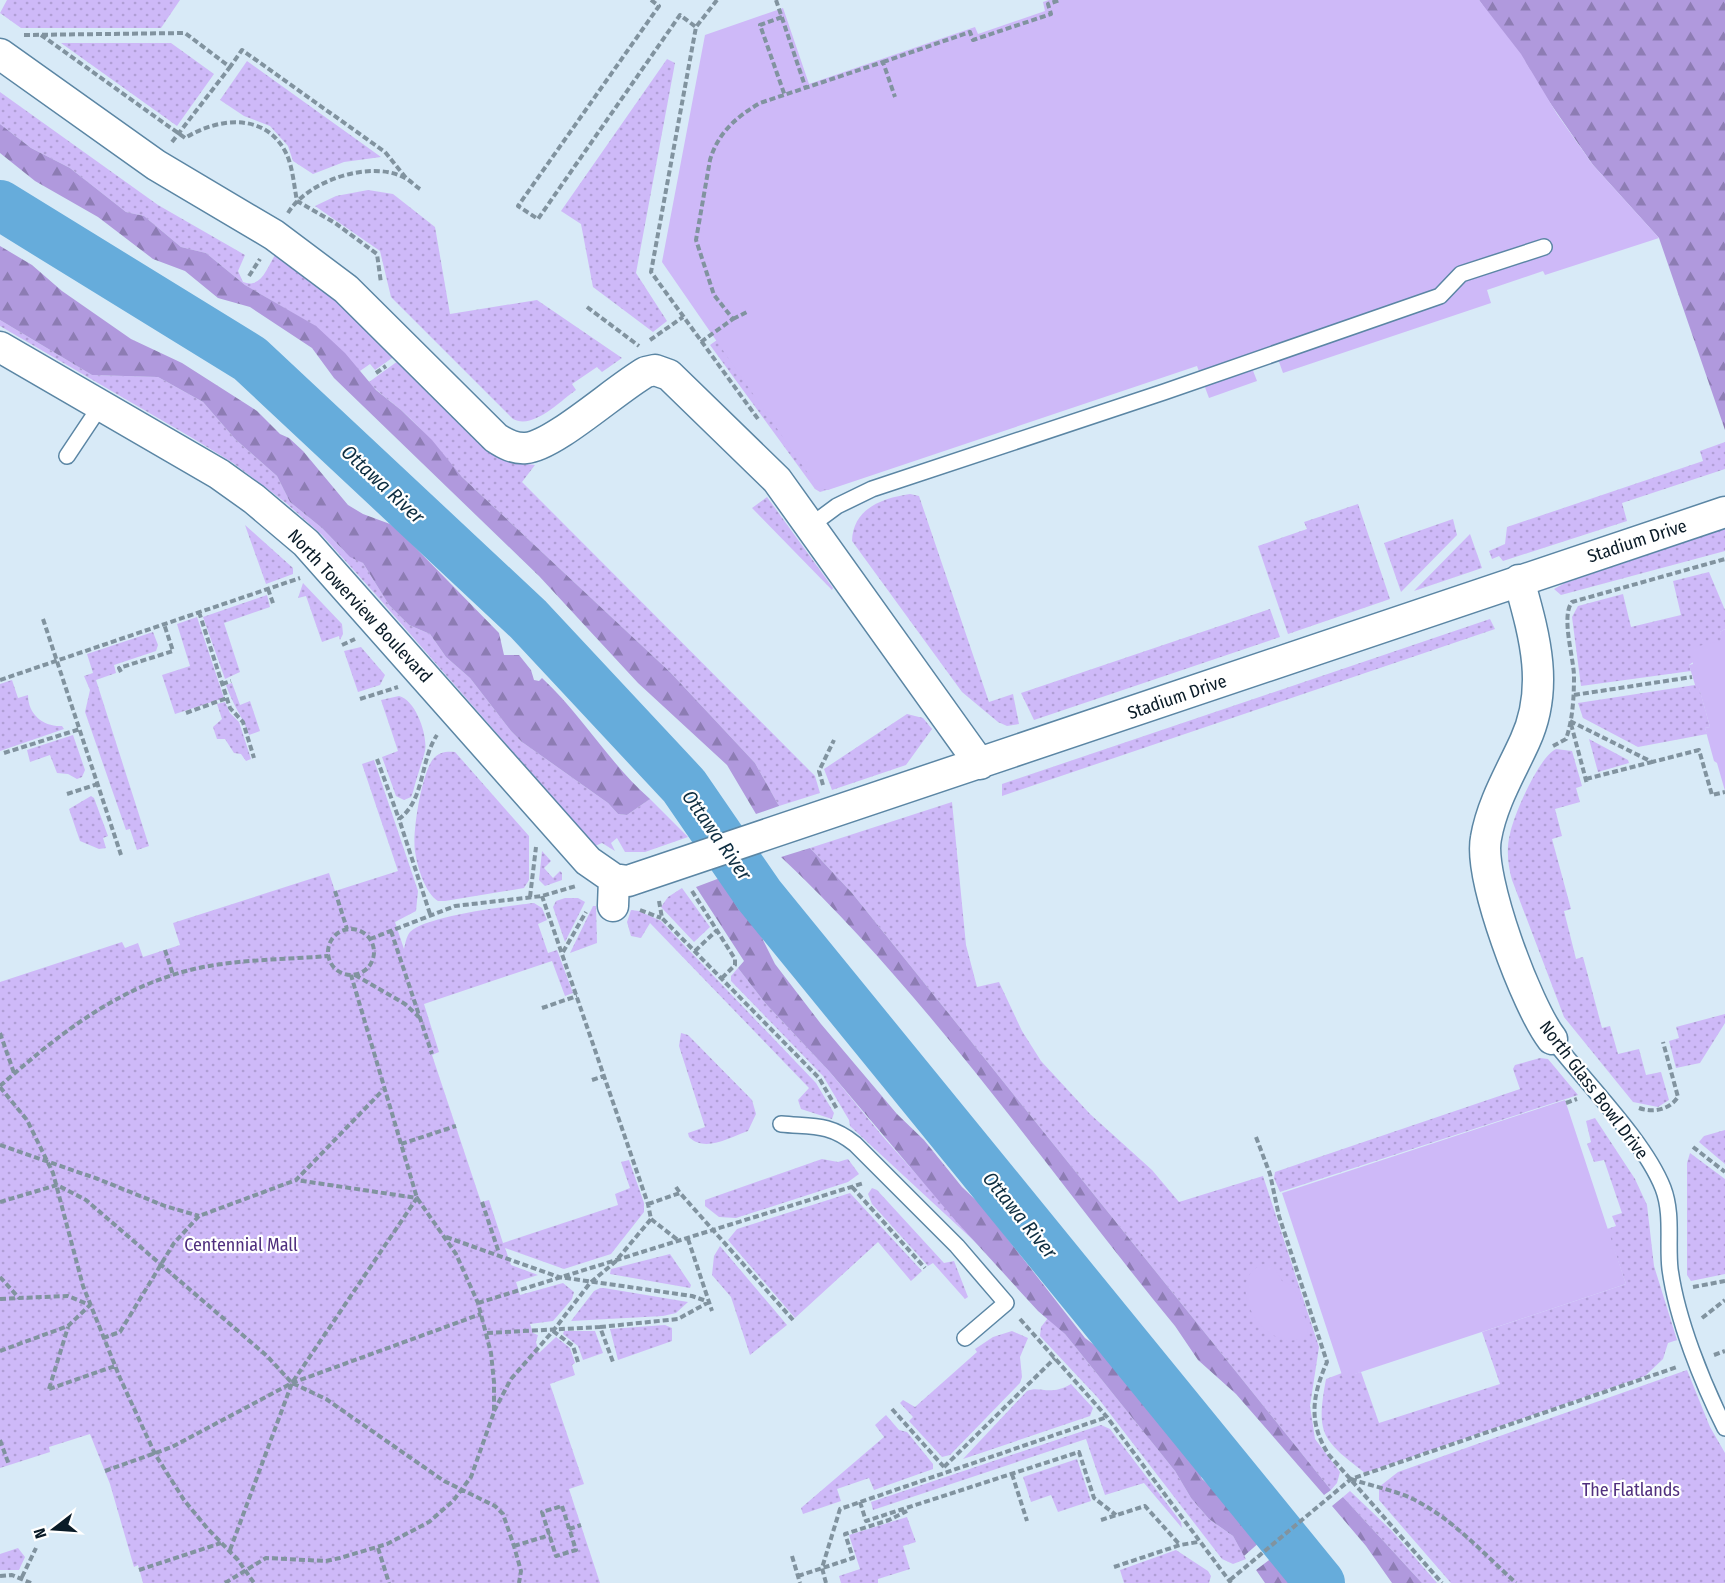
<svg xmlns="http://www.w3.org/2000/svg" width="1725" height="1583" viewBox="0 0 1725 1583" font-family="'Fira Sans Condensed',sans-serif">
  <defs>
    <pattern id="grass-dots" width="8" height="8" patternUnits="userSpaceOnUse" patternTransform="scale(1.5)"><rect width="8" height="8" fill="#ceb9f8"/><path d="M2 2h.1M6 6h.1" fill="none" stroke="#b09ed5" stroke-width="1.8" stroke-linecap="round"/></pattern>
    <pattern id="forest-firs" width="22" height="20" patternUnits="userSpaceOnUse" patternTransform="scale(1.5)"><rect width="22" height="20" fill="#b099dd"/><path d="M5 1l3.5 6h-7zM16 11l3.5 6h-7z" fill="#8d7cb3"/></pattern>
  </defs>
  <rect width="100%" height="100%" fill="#d8eaf7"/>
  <!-- grass -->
  <path fill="url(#grass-dots)" d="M7 0H180L161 28H21L0 13Z
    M171 43 214 74 177 126 61 43Z
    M667 59 675 63 636 273 667 321 653 332 593 287 581 224 561 211Z
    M247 61 381 157 344 162 313 174 293 161 288 146 270 126 244 116 220 100Z
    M0 92 158 205 245 255 238 271 243 282C261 289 267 268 275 255L336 297 395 356 375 370 370 364 360 371 315 326 245 285 206 253 181 247 144 216 126 212 70 168 31 148 0 124Z
    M368 190 393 194 435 227 450 314 537 300 622 358 602 372 597 367 572 384 576 390C560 401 533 430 513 419L391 297 380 251 315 206 336 196Z
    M0 320 92 375 158 377 203 402 235 439 277 476 290 502 322 528 344 551 363 563 389 605 409 625 430 634 446 657 470 678 511 731 522 742 608 803 618 814 627 815 650 799 688 837 645 852H625L617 838 611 843 615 851 602 843 595 846 377 596 322 535 286 503 233 463 194 439 0 326Z
    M724 335 830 489 820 492 815 489 710 345Z
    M398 361 486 450 510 462 535 465 522 482 815 776 820 793 779 806 755 763 670 672 462 477C442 454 424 430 401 410 390 400 378 393 369 382Z
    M1725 442V469L1622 503 1627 521 1503 561 1499 556 1492 559 1489 551 1505 544 1507 527 1703 461 1700 451Z
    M910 494 919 496 989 702 1013 694 1019 724 1007 726 998 722 962 692 852 541C853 508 883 498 910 494Z
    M767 497 833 588 832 590 752 508Z
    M1358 504 1390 599 1288 634 1258 546 1307 529 1304 522Z
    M1453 519 1457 535 1401 592 1384 543Z
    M245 525 293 568V574L266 584Z
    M1725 529V551L1561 595 1554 589 1565 583Z
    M1470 534 1482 568 1414 591Z
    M1709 572 1725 610V629L1720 632 1723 641 1689 665 1691 671 1581 686 1572 617 1578 606 1623 594 1631 627 1681 615 1673 581Z
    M303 583 342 624 343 634 340 640 339 636 322 642 306 596 298 598Z
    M267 595 270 607 224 623 240 672 225 679 203 617Z
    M1270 609 1280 637 1034 720 1021 693Z
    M197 617 224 698 175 714 162 675 190 666 177 624Z
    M1490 619 1495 629 1002 796V784Z
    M153 632 158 645 156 651 114 665 116 673 96 680 149 846 137 850 130 829 126 830 85 712 90 690 84 676 93 673 87 654Z
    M361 647 385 675 380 685 358 692 344 651Z
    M12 680 18 698 28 695C28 715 44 727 62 726L64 729 0 751V684Z
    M232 683 240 705 250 701 260 731 249 735C243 717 232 704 226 685Z
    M1695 685 1699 687 1710 727 1705 728 1707 734 1638 747 1583 718 1578 703Z
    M399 696C416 700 428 736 425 751 422 763 416 779 413 792L411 797 404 800 396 796 382 757 398 751 381 700Z
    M225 702 230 713 239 722 251 759 246 761 241 754 234 753 225 739H217L213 727 222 719 217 704Z
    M907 714 923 718 932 729 906 765 832 790 824 769Z
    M73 735 85 770 82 777 77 779 68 774 57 773 50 755 30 762 27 750Z
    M1589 739 1628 760 1629 763 1598 772Z
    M1556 749 1572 751 1582 786 1576 788 1580 802 1555 809 1562 836 1552 839 1571 909 1564 911 1576 959 1583 957 1602 1028 1610 1026 1618 1054 1639 1049 1646 1075 1661 1072 1669 1100 1658 1107 1633 1102 1564 1017 1512 880C1508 866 1506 849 1510 834 1514 814 1539 757 1556 749Z
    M455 752 529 836V880L524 888 445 901H438C425 893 417 866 415 851 412 832 422 773 433 759 439 752 447 751 455 752Z
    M374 760 418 891 416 911 395 922 404 949C405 945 406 937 410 932 426 916 509 906 534 903L542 908 547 920 538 924 548 953 557 950 573 993 565 996 552 961 424 1004 439 1052 432 1055 481 1202 489 1200 503 1243 618 1205 615 1194 630 1188 621 1162 629 1160 644 1203V1212L611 1254 564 1269 505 1248 511 1265 538 1275 516 1282 520 1295 563 1283 574 1292 572 1299 553 1321 530 1324 533 1333 538 1335 536 1342 539 1353 556 1337 570 1348 575 1363 572 1365 575 1375 550 1384 584 1484 569 1489 600 1583H143L138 1565 134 1567 110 1484 90 1434 49 1447 50 1452 0 1468V982L122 942 125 948 138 943 143 957 180 945 173 923 329 873 335 891 398 871 362 764Z
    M91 796 94 798 108 836 103 838 106 848 99 849 80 841 69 809Z
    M952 802 966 945 977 987 999 982 1022 1031 1041 1061 1090 1114 1152 1170 1179 1202 1263 1176 1319 1347 1310 1406 1315 1439 1340 1472 1337 1483 1331 1490 852 893 810 848Z
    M542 851 551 861 544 868 553 878 560 871 562 873V880L545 886 539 880Z
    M682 888 710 927 694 942 661 907 668 897Z
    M565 898H578L585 902 565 942 553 907 556 901Z
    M593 906H596L597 943 570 953Z
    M631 910 639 911 661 921 816 1083 834 1113 832 1119 801 1109 798 1100 809 1088 650 923 641 938 631 936 627 922Z
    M738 968 766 1004 829 1071 884 1138 985 1251 850 1126 849 1120 823 1076 731 981V976Z
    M1725 1014V1023L1700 1063 1676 1068 1669 1041 1679 1038 1676 1027Z
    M681 1033 688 1035 752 1100 756 1114 748 1131C730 1137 705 1153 689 1137L688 1133 705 1127 679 1046Z
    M1540 1058 1548 1059 1578 1095 1280 1192 1274 1178 1275 1172 1520 1089 1513 1069 1515 1065Z
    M1595 1118 1635 1179 1647 1205 1654 1266 1677 1340 1668 1343 1663 1359 1645 1376 1365 1473C1321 1439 1316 1434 1326 1379L1342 1373 1343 1377 1361 1372 1379 1423 1500 1384 1482 1332 1626 1284 1607 1229 1616 1226 1612 1216 1622 1213 1604 1160 1594 1162 1587 1144 1591 1142 1586 1121Z
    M1725 1130V1164L1699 1142 1704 1136Z
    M1690 1153 1725 1179V1274L1691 1281 1687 1275V1163Z
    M822 1159 838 1162 848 1159 859 1174 848 1182 736 1218 719 1217 705 1206V1200Z
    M872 1188 877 1190 944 1263 954 1261 968 1297 965 1299 933 1263 928 1266 872 1204 868 1194Z
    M850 1193 922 1271 911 1281 878 1242 795 1318 728 1240 737 1229Z
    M720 1246 787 1325 750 1355 731 1297 712 1275 714 1256Z
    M670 1254 691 1285 690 1288 610 1274 611 1269Z
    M600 1288H604L688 1302 676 1313 663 1316 571 1321 594 1291Z
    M1048 1318 1065 1334 1175 1471 1191 1498 1209 1519 1233 1536 1246 1559 1233 1564 1222 1559 1098 1398 1040 1336 1041 1327Z
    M665 1325 672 1328V1341L618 1360 610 1329Z
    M564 1331H595L603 1353 583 1360 578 1346 563 1334Z
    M1012 1331 1028 1338 1020 1357 1022 1377 1020 1383 950 1455 942 1457 909 1421 913 1417 900 1403 903 1400 915 1407 977 1352 975 1349 993 1337Z
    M1687 1370 1710 1427 1725 1453V1583H1451L1379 1500V1487L1398 1472Z
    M1071 1384 1093 1408 1090 1416 963 1459 1027 1391C1040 1385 1049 1397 1071 1384Z
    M886 1415 899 1430 907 1432 933 1464V1469L874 1490 869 1478 837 1489 841 1501 803 1514 801 1508 884 1437 875 1425Z
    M1101 1425 1110 1429 1181 1522 1182 1528 1144 1483 1105 1495 1086 1439 873 1510 871 1502Z
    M1077 1459 1091 1501 1058 1512 1051 1495 1031 1502 1023 1477Z
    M1350 1491 1391 1530 1437 1583H1422L1343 1497Z
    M907 1517 916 1542 903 1546 910 1569 878 1579V1583H841L839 1576 860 1569 849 1535Z
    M18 1548 25 1557 19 1570H0V1554Z
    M1176 1550 1208 1571 1211 1576 1209 1583H1124L1120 1570Z"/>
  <!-- forest -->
  <path fill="url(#forest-firs)" d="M1479 0H1725V430L1659 238 1593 165Z
    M0 124 31 148 70 168 126 212 144 216 181 247 206 253 245 285 316 326 345 353 376 390 401 410 432 440 462 477 670 672 755 763 779 806 756 814 727 765 638 683 539 576 334 378 312 348 250 307 218 298 185 271 153 259 98 217 35 181 0 153Z
    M0 246 32 265 62 291 131 339 182 363 257 411 280 434 289 438 303 451 348 505 363 514 390 524 401 533 499 633 504 655H519L531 670 534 680 539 681 542 678C582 715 609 763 650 799L627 815 618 814 608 803 522 742 511 731 470 678 446 657 430 634 409 625 389 605 363 563 350 557 322 528 290 502 277 476 235 439 203 402 158 377 92 375 0 320Z
    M810 848 852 893 1331 1490 1324 1495 1236 1394 1198 1360 1175 1326C1046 1169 930 997 781 857Z
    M720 878 760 934 775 964 821 1024 897 1114 924 1140 962 1187 982 1206 1085 1338 1105 1353 1158 1414 1196 1465 1202 1479 1223 1497 1254 1536 1261 1541 1244 1556 1233 1536 1209 1519 1191 1498 1175 1471 1065 1334 1038 1311 955 1220 829 1071 766 1004 738 968 744 961 696 887Z
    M1343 1497 1422 1583H1392L1366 1546 1332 1506Z
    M1273 1557 1291 1583H1265L1256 1570Z"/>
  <!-- garden -->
  <path fill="#ceb9f8" d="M1049 0H1479L1521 54 1557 114 1593 165 1659 238 1545 275 1543 271 1487 290 1491 303 1283 373 1278 359 1252 368 1257 381 1209 398 1197 366 828 490 818 488 662 262 705 35 783 8 809 84 975 27 978 34 1045 11 1043 2Z
    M1725 629V791L1717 763 1714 761 1705 728 1710 727 1699 688H1696L1689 665 1693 664 1689 648 1722 641 1720 632Z
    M1565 1100 1626 1284 1343 1378 1282 1193Z
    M1264 1264 1274 1267 1282 1281 1290 1285 1300 1297 1308 1331 1306 1336C1268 1360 1218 1280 1264 1264Z"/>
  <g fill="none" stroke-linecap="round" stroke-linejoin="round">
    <!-- river -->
    <path stroke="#66acdb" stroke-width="50" d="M0 205 250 359 528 619 684 786 759 895 1320 1583"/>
    <!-- lane casing -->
    <g stroke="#5b86a4" stroke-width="18">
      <path id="lane" d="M67 456 101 405
        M810 526 837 506 872 489 1164 392 1440 296 1461 274 1544 247
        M1552 1039C1585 1082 1644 1140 1663 1188 1673 1214 1667 1243 1670 1269 1677 1320 1702 1382 1725 1428
        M781 1124C812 1127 829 1123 855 1144L957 1246 1006 1303 965 1338"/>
    </g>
    <!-- street casing -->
    <g stroke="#5b86a4" stroke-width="33">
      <path id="street" d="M0 54 156 165 274 235 346 289 496 438C505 444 514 449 526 448 554 446 617 388 646 372L655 370 669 375 777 480 980 764
        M0 347 219 474 254 499 306 543 588 861 614 879 628 881 1725 512
        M1519 580C1534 634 1550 687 1525 741 1511 772 1492 803 1486 838 1478 877 1527 1007 1552 1039
        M613 906 614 879"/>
    </g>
    <!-- path -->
    <path stroke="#81939f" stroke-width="4" stroke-dasharray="6 3" stroke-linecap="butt" d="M651 0 659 6 518 206 538 219 680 15 696 27
      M717 0 696 27 651 272 758 419
      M776 0 806 89
      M782 17 760 25 785 96
      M24 35 185 33 230 67 242 50 385 152 406 178
      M41 35 185 138C219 117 267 112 287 155 293 169 294 186 297 201L335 223 377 254 381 283
      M883 62 970 32 973 40 1051 14 1048 4 1060 0
      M172 142 230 67
      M288 213C307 181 371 159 405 178 410 180 415 186 420 189
      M249 276 260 259
      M587 307 639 346
      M733 319 747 312
      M650 340 683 317
      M701 342 733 319 714 295 696 240 710 160C718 133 736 117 760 103L883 62 895 97
      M376 373 386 366
      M268 589 274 606
      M199 612 230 708 243 722 254 758
      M43 619 121 855
      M342 645 355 639
      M121 672 119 668 173 651 164 624
      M0 680 300 578
      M222 684 231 681
      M1574 695 1692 677
      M360 699 398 687
      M186 713 227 698
      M1570 721 1652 762 1699 750 1712 795 1725 792
      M1571 724 1587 784
      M1553 746 1566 739C1573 719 1574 696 1574 675 1573 655 1561 616 1572 602L1725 559
      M4 753 80 729
      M377 759 399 819
      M1586 779 1652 762
      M823 785 819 771 834 740
      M67 794 98 784
      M335 891 347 929
      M692 891 735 959V965L722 978
      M530 897 536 847
      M659 901 662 918 819 1078 837 1109
      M640 910 661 918
      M430 914 399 819C425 800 420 760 437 735
      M328 952a23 23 0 1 1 46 0a23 23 0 1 1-46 0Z
      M391 931 432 1054
      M370 939 455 906 542 896 576 886
      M165 950 173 975
      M695 951 717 930
      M563 952 586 912
      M355 975 405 1004 419 1017
      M542 1008 577 996
      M0 1033 14 1073
      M592 1080 604 1076
      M0 1086C56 1037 112 991 186 971 231 959 282 960 328 956
      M0 1087 27 1120 53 1173 83 1286 120 1378 155 1454 184 1500 207 1528 238 1560 254 1583
      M1566 1103 1577 1099
      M1639 1108C1653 1113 1669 1110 1678 1097L1663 1042
      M1256 1137 1270 1174 1279 1216 1327 1362C1312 1396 1308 1423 1329 1455L1442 1583
      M401 1144 456 1126
      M0 1145 98 1179 165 1206 199 1216
      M1693 1147 1725 1172
      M676 1187 680 1193
      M852 1187 925 1268
      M0 1202 57 1185 86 1200 267 1356 292 1383 326 1399 444 1481 495 1506 503 1514 514 1546 521 1571 519 1583
      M482 1202 499 1253
      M648 1204 680 1193 793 1320
      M651 1219 679 1241
      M446 1237 559 1277 692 1296 709 1302
      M688 1239 712 1311
      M0 1277 19 1298 68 1296 90 1305 68 1326 0 1351
      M1693 1287 1725 1281
      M0 1299 18 1298
      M478 1303 864 1183
      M1702 1318 1725 1300
      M1020 1319 1107 1417 1231 1583
      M600 1327 678 1319 709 1302
      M553 1331 573 1346 578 1362
      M487 1333 600 1327 613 1362
      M103 1338 120 1332 174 1243 199 1216 296 1180 383 1090
      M1714 1355 1725 1351
      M49 1389 115 1366
      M49 1389 68 1327
      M892 1409 944 1467
      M494 1411 511 1379 553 1331 590 1283 615 1262 651 1219 648 1204 542 896
      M0 1440 9 1465
      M944 1467 1055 1358
      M105 1471 172 1447 292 1383 481 1314
      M1012 1474 1027 1521
      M1351 1479C1371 1486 1394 1490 1413 1499 1453 1519 1483 1553 1516 1583
      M860 1502 866 1521 1079 1452 1094 1498 1116 1515
      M562 1506 576 1550 556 1556 542 1512Z
      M1101 1520 1145 1506 1180 1545
      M569 1529 581 1525
      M514 1546 550 1535
      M378 1548 389 1583
      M230 1550 292 1383 417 1198 296 1180
      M792 1556 800 1583
      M1114 1567 1180 1545 1198 1542
      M139 1570 221 1543
      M0 1576 12 1575 31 1583
      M798 1576 853 1558 845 1534 889 1520 907 1511
      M22 1577 36 1548
      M1230 1580 1351 1479 1677 1367
      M225 1583 266 1558 326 1561 340 1558 387 1544 429 1522 453 1501 471 1477 494 1412V1382L491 1353 478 1303 456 1254 417 1198 351 975
      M826 1583 822 1568 840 1509 1107 1417"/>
    <!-- lane -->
    <use href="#lane" stroke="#fff" stroke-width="15"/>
    <!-- street -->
    <use href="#street" stroke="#fff" stroke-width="30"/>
  </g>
  <g text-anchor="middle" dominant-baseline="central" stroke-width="4.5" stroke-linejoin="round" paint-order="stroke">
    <!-- street labels -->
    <g font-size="18" fill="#0a1b27" stroke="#fff">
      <text transform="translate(1637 541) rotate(-18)">Stadium Drive</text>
      <text transform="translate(360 606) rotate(47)">North Towerview Boulevard</text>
      <text transform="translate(1177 697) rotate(-19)">Stadium Drive</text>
      <text transform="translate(1594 1090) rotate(53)">North Glass Bowl Drive</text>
    </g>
    <!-- park labels -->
    <g font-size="18" fill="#502f7e" stroke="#fff">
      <text x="241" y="1245">Centennial Mall</text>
      <text x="1631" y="1490">The Flatlands</text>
    </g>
    <!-- water labels -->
    <g font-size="20" font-style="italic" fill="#0e2e41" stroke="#fff">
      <text transform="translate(383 484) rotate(43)">Ottawa River</text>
      <text transform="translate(717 835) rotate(55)">Ottawa River</text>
      <text transform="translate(1020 1215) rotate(51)">Ottawa River</text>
    </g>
  </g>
  <!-- north arrow -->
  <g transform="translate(54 1529) rotate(253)" stroke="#ffffff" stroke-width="4.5" paint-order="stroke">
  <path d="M0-4.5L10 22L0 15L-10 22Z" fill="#0a1b27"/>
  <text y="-9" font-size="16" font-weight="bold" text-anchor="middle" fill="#0a1b27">N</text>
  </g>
</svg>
